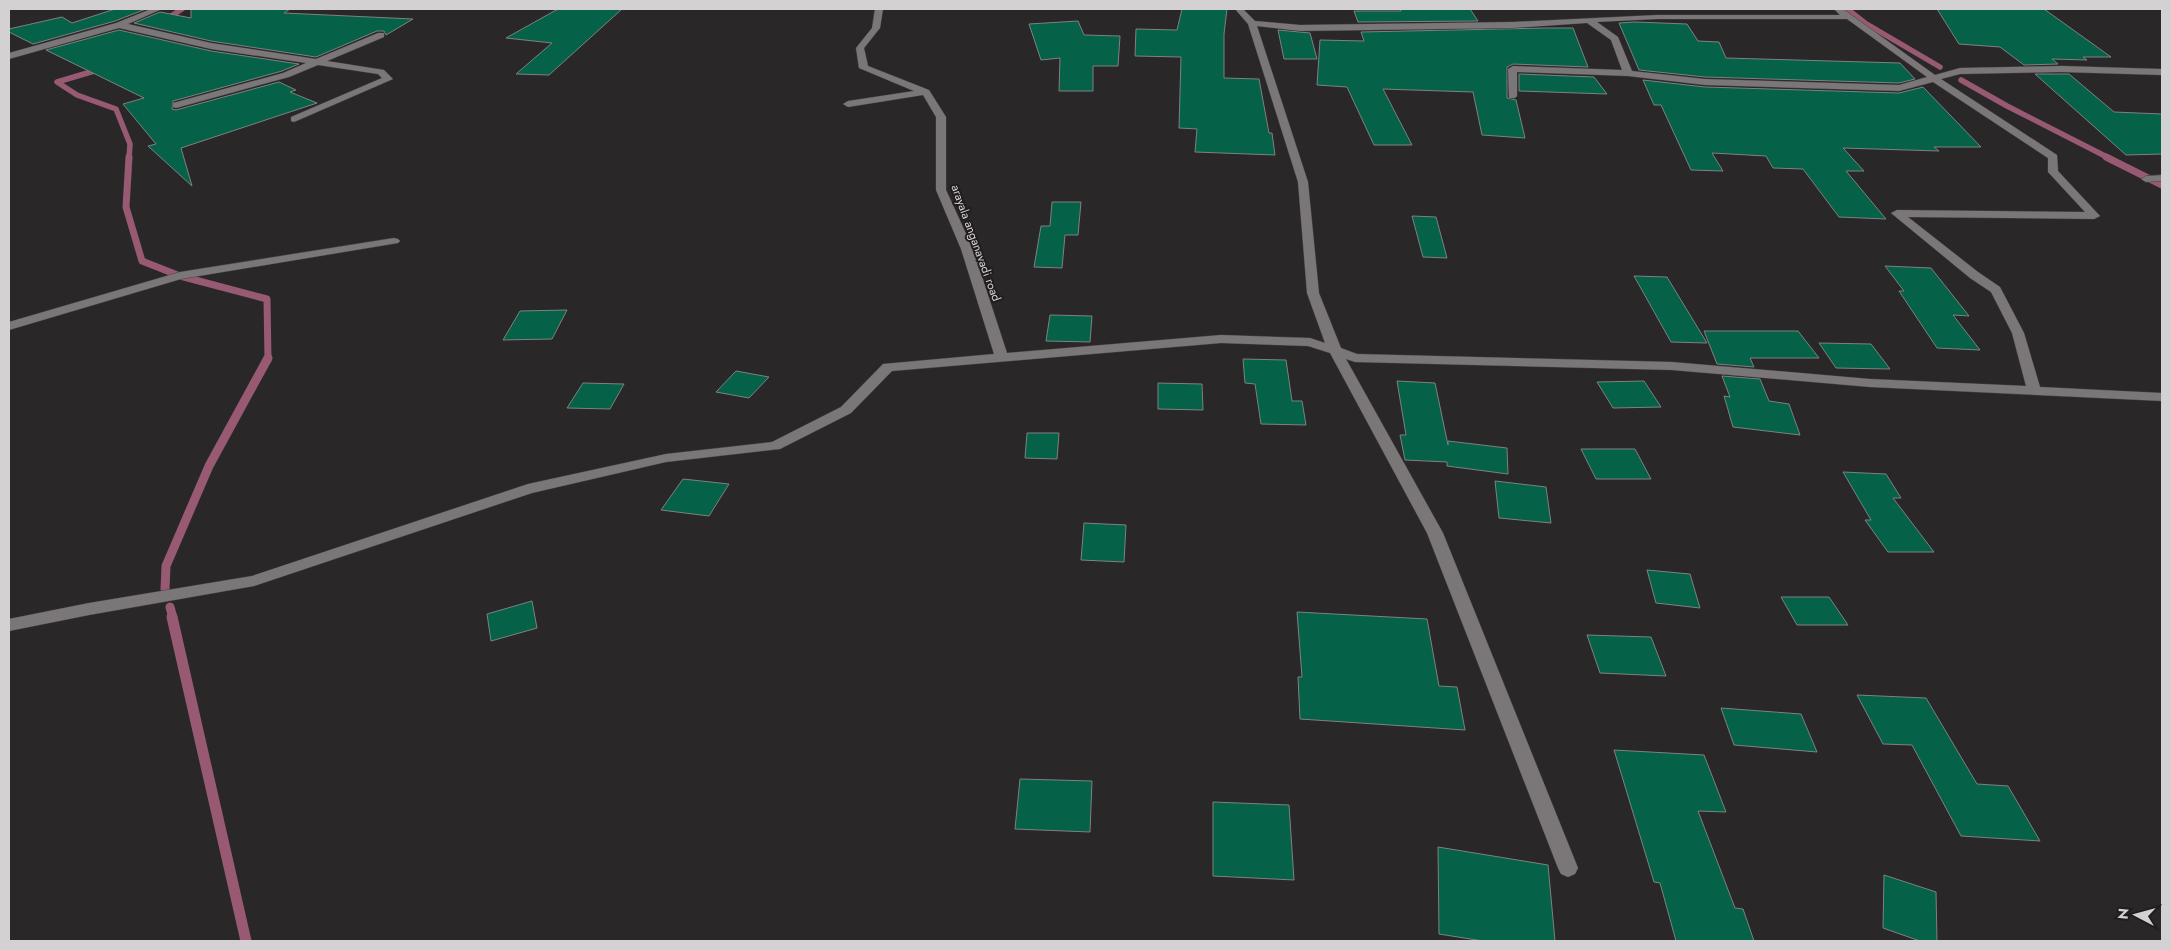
<svg xmlns="http://www.w3.org/2000/svg" width="2171" height="950" viewBox="0 0 2171 950" font-family="Jost,sans-serif">
  <rect width="100%" height="100%" fill="#2a2728"/>
  <g fill="none" stroke-linecap="round" stroke-linejoin="round">
    <!-- stream-far3 -->
    <path stroke="#985972" stroke-width="5.5" d="M1847 9 1865 23 1940 67
      M165 20 182 9
      M101 69 57 82 77 95 116 109 130 144 129 158
      M1961 80 2007 106 2109 158"/>
    <!-- stream-far2 -->
    <path stroke="#985972" stroke-width="7" d="M129 157 126 207 142 261 180 276 267 299 268 360
      M2106 157 2162 185"/>
    <!-- stream-far1 -->
    <path stroke="#985972" stroke-width="9" d="M165 589 166 566 209 466 268 358
      M170 607 173 618"/>
    <!-- stream -->
    <path stroke="#985972" stroke-width="11" d="M172 617 246 941"/>
  </g>
  <!-- building -->
  <path fill="#056148" stroke="#7e8280" d="M115 9H146L115 21 33 44 9 32V29L62 17 72 23Z
    M191 9H290L284 13 413 19 386 35 384 31H377L316 57 211 41 134 23 160 12 191 18Z
    M558 9H622L549 75 516 74 552 43 506 38Z
    M1182 9H1227L1224 34V78L1259 79 1269 133H1272L1275 155 1195 152 1197 129 1179 128 1181 57 1135 56 1136 29 1177 30Z
    M1400 9H1470L1478 21 1358 22 1354 11H1401Z
    M1937 9H2044L2111 57H2083L2087 60 2052 59 2058 64 2024 65 2000 47 1959 44Z
    M1078 21 1084 35 1120 36 1118 66H1093V91H1059L1060 58 1041 60 1029 24Z
    M1635 22 1687 24 1698 41 1719 42 1726 58 1900 63 1915 79 1899 83 1705 77 1639 70 1619 23Z
    M1546 28H1573L1588 67 1513 64 1507 67V98L1516 100 1525 138 1482 135 1473 92 1383 89 1412 145H1374L1347 87 1317 85 1320 40 1364 41 1361 32Z
    M119 30 211 51 299 64 282 71 173 101 172 109 176 110 279 82 296 90 290 92 317 103 181 148 192 186 148 146 156 144 123 104 144 98 46 50Z
    M1278 30 1310 33 1317 59H1284Z
    M1519 74 1594 77 1607 94 1519 91Z
    M2035 74H2069L2114 112 2162 114V154L2126 155Z
    M1643 80 1705 87 1899 93 1923 87 1981 147H1934L1939 151 1843 148 1864 171H1846L1886 219 1839 217 1803 169 1773 168 1766 156 1712 153 1723 171 1691 170 1661 105H1654Z
    M1052 202H1081L1078 235H1065L1062 268 1034 267 1041 226H1050Z
    M1412 216 1436 217 1447 258 1423 257Z
    M1885 266 1931 268 1969 316 1953 315 1980 350 1937 348 1899 291H1904Z
    M1634 276 1667 277 1707 343 1671 342Z
    M567 310 552 339 503 340 520 311Z
    M1050 315 1092 316 1090 342 1046 341Z
    M1704 331H1798L1819 358H1750L1754 367 1717 364Z
    M1819 343 1871 344 1890 369 1836 368Z
    M1243 359 1286 360 1292 401H1302L1306 425 1261 424 1255 384 1245 383Z
    M736 371 769 377 749 398 716 392Z
    M1722 376 1760 379 1769 401 1789 404 1800 435 1733 427 1724 396 1730 397Z
    M1397 381 1435 383 1448 445V441L1507 448 1508 474 1447 466V462L1405 460 1400 435H1406Z
    M1644 381 1661 407 1613 408 1597 382Z
    M583 383 624 384 610 409 567 408Z
    M1158 383 1202 384 1203 410 1158 409Z
    M1027 433H1059L1057 459 1025 458Z
    M1581 449H1635L1651 479H1596Z
    M1843 472 1886 474 1901 498H1893L1934 552H1888L1865 520H1871Z
    M683 479 729 484 709 516 661 510Z
    M1495 481 1546 487 1551 523 1499 518Z
    M1084 523 1126 525 1124 562 1081 560Z
    M1647 570 1690 574 1700 608 1656 603Z
    M1781 597H1829L1848 625H1797Z
    M532 601 537 628 491 641 487 614Z
    M1297 612 1427 619 1439 686 1457 687 1465 730 1300 719 1298 677H1302Z
    M1587 635 1651 637 1666 676 1600 673Z
    M1857 695 1926 698 1977 784 2008 786 2040 841 1961 836 1912 745 1883 744Z
    M1721 708 1801 714 1817 752 1734 745Z
    M1614 750 1704 755 1726 812 1698 811 1735 908 1743 909 1754 941H1676L1660 883 1654 882Z
    M1020 779 1092 781 1090 832 1015 829Z
    M1213 802 1289 805 1294 880 1213 876Z
    M1438 847 1548 865 1555 941H1483L1439 934Z
    M1884 875 1936 892 1937 941H1920L1883 928Z"/>
  <g fill="none" stroke-linecap="round" stroke-linejoin="round">
    <!-- minor casing -->
    <g stroke="#454243" stroke-width="1">
      <path id="minor" d="M151 9H162L128 24 211 43 316 59 378 33H384V37L327 61 384 70 393 79 294 122 291 121V117L382 78 378 74 318 65 289 77 176 108 173 107V103L283 73 306 63 211 49 119 28 9 59V53L116 23Z
        M875 9H883L880 28 864 48 868 66 929 90 946 117V190L973 249 1007 353 1221 335 1310 338 1325 343 1307 293 1298 182 1248 24 1235 9H1243L1255 21 1300 25 1513 22 1657 15H1840L1834 9H1843L1935 75 1960 68 2062 66 2162 69V75L2062 72 1960 74 1941 79 2057 155 2058 171 2100 216 2094 219 1908 217 1978 272 2000 287 2024 333 2040 387 2162 393V401L1870 387 1672 370 1355 362 1346 359 1443 533 1578 868 1575 874 1568 877 1561 874 1558 868 1427 533 1330 353 1308 346 1221 343 892 371 851 413 780 449 666 462 532 493 254 586 89 615 9 631V619L89 603 252 576 528 484 666 454 772 442 841 407 883 364 994 354 961 249 936 190V117L923 95 848 107 843 104 848 101 914 91 859 68 856 48 872 28ZM1657 19H1847L1927 77 1899 85 1705 79 1632 71 1618 37 1597 22ZM1587 23 1611 40 1622 70 1513 66 1508 69 1509 98H1515L1517 96V72L1628 76 1705 85 1899 91 1933 82 2048 158V172L2085 212 1897 210 1891 213 1970 278 1991 292 2012 333 2026 386 1870 379 1672 362 1357 354 1341 348 1319 293 1308 182 1257 26 1300 31 1513 28Z
        M2162 175V181L2146 182 2141 179 2146 176Z
        M394 238 398 239 400 241 398 243 181 279 9 330V322L180 272Z"/>
    </g>
    <!-- minor -->
    <use href="#minor" fill="#7b7778" fill-rule="evenodd"/>
  </g>
  <g text-anchor="middle" dominant-baseline="central" stroke-width="4" stroke-linejoin="round" paint-order="stroke">
    <!-- far-street labels -->
    <g font-size="12" fill="#d4d1d2" stroke="#211d1e">
      <text transform="translate(976 243) rotate(70)">arayala anganavadi road</text>
    </g>
  </g>
  <!-- border -->
  <rect width="2171" height="950" fill="none" stroke="#d4d1d2" stroke-width="20"/>
  <!-- north arrow -->
  <g transform="translate(2136 915) rotate(276)" stroke="#211d1e" stroke-width="4" paint-order="stroke">
  <path d="M0-4L9 19L0 12L-9 19Z" fill="#d4d1d2"/>
  <text y="-8" font-size="14" font-weight="bold" text-anchor="middle" fill="#d4d1d2">N</text>
  </g>
</svg>
